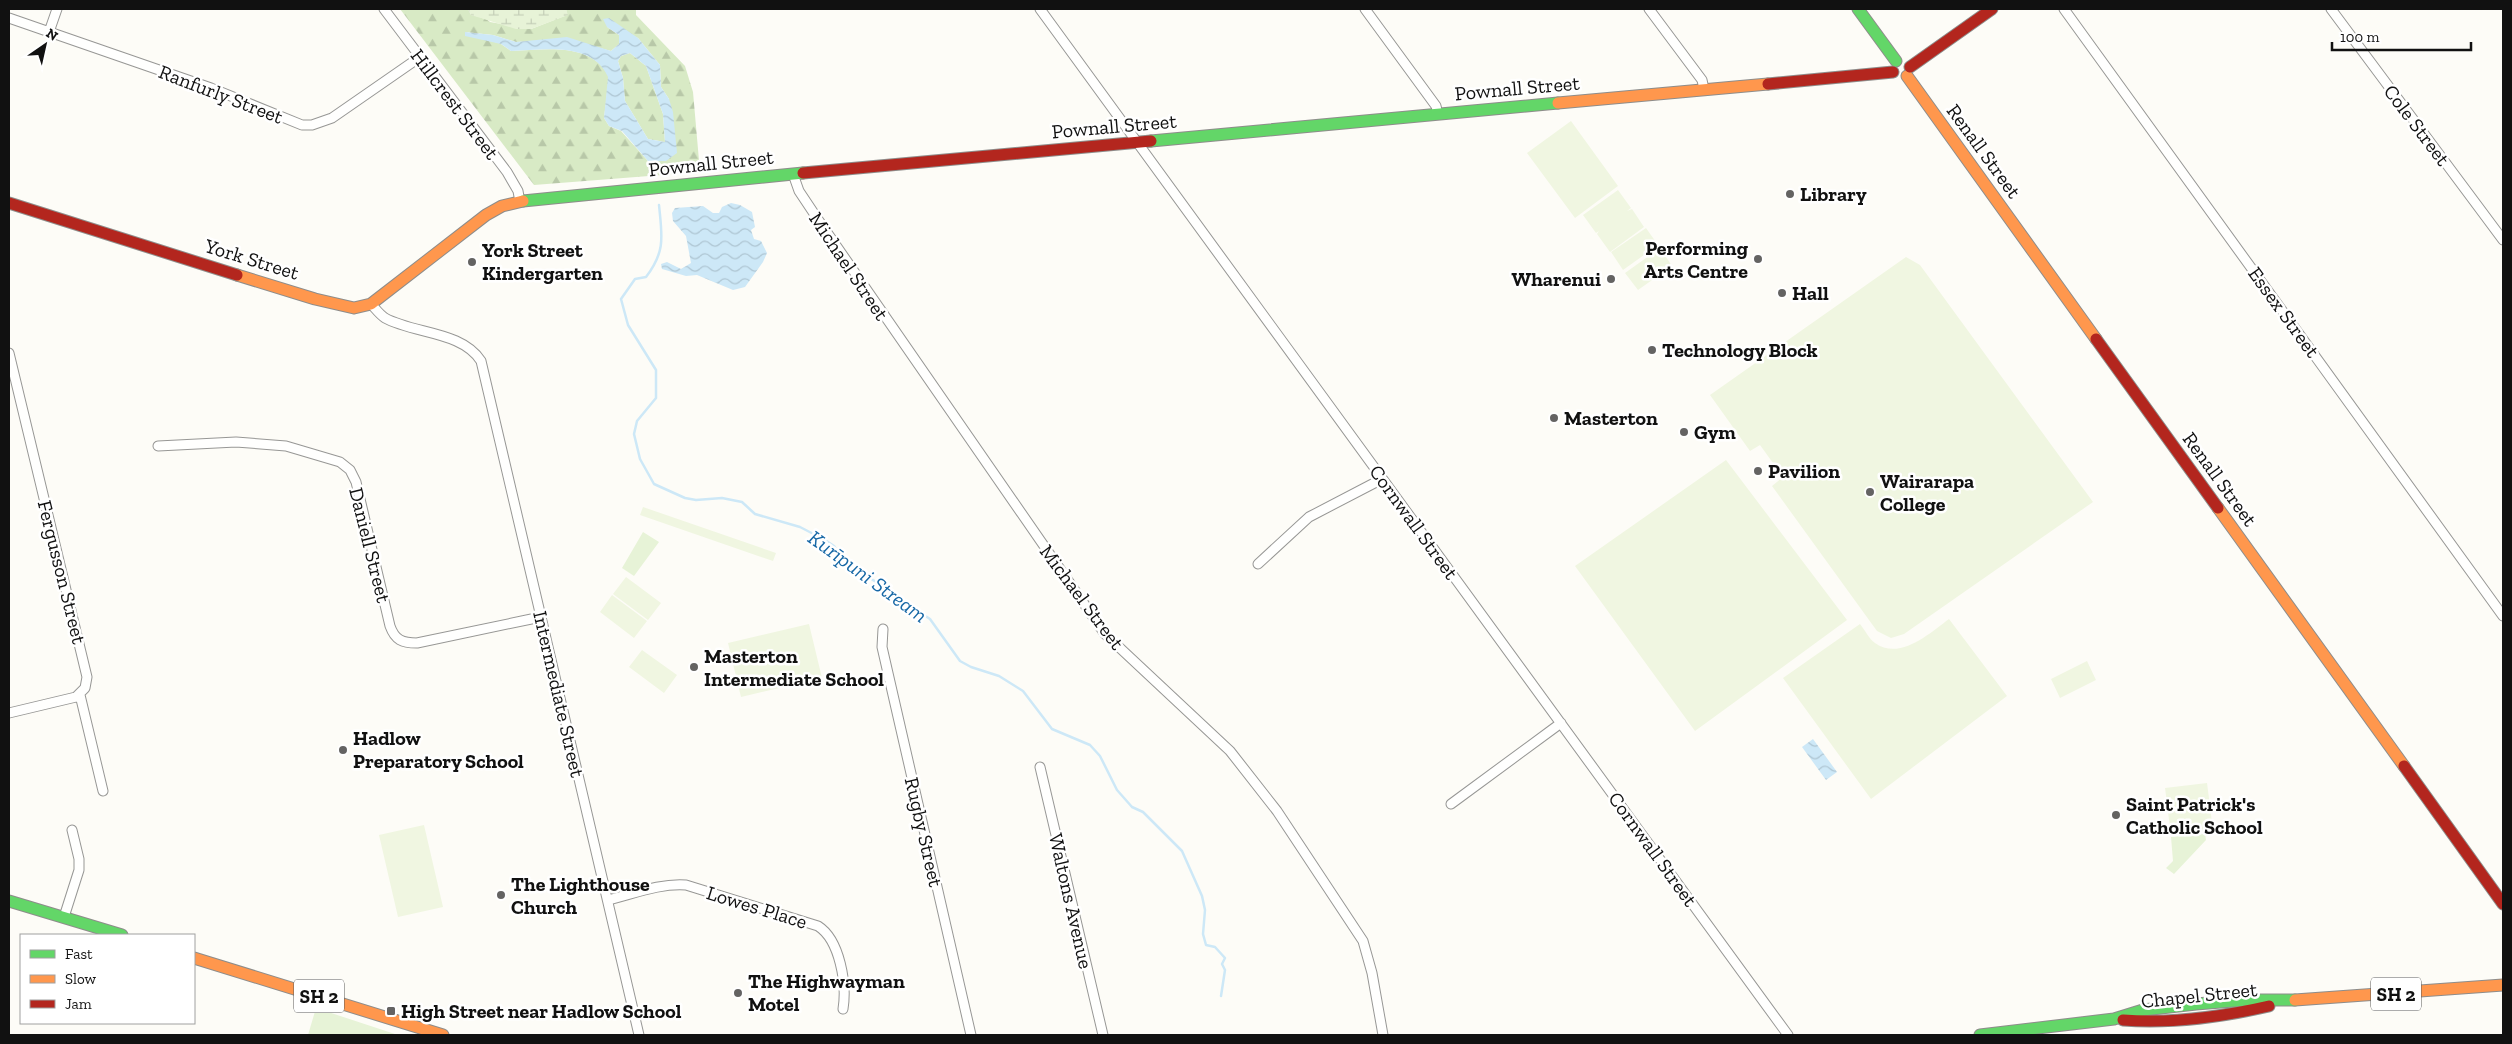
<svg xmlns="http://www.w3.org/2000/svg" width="2512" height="1044" viewBox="0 0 2512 1044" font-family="'Zilla Slab',serif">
  <defs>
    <pattern id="forest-firs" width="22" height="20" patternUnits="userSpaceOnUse" patternTransform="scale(1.25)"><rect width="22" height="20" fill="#d8eac5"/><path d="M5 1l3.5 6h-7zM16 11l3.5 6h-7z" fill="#b8c8a8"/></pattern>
    <pattern id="wetland-marsh" width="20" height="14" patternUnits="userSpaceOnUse" patternTransform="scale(1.25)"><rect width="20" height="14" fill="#e7f3d7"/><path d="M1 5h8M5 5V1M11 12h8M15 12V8" fill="none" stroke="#c5cfb8"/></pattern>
    <pattern id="water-waves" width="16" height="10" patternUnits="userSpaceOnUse" patternTransform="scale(1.25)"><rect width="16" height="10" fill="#cde8f7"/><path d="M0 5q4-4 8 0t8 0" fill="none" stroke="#afc6d3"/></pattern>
  </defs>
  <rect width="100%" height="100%" fill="#fdfcf7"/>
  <!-- forest -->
  <path fill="url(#forest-firs)" fill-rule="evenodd" d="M400 9H468L471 15 485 18 490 22 531 29 567 15 566 9H636V15L685 66 693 92 700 172 534 185ZM607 27 638 38 660 65 661 87 669 99 666 161H648L621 131 609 126 604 118 609 77C592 41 543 50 511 51L501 44 465 32 493 35 516 42 541 41 592 46 611 51 619 44V35Z
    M630 53 646 66 663 114 665 142 648 139 625 101 623 78 618 61 621 56Z"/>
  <!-- wetland -->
  <path fill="url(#wetland-marsh)" d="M468 9H566L568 15 531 29H516L471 15Z"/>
  <!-- park -->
  <path fill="#e7f3d7" d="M643 532 659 542 634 576 622 568Z
    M2205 834 2206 840 2174 874 2166 868 2173 861 2171 837Z
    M316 1008 398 1035H308Z"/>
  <!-- pitch -->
  <path fill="#f0f6e1" d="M1571 121 1618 186 1575 218 1527 153Z
    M1618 190 1631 208 1627 211 1632 209 1644 227 1610 252 1597 234 1599 231 1596 233 1583 215Z
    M1646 228 1658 245 1623 270 1611 252Z
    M1660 248 1672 266 1638 290 1625 273Z
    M1906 257 1920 265 2093 502 1904 634 1891 638 1877 631 1772 486 1783 477 1760 445 1750 451 1710 395Z
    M1726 460 1847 620 1695 731 1575 566Z
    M643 507 776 553 773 561 640 515Z
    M626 577 661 603 648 620 613 594Z
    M612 595 647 621 634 638 600 612Z
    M1949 619 2007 696 1871 799 1783 678 1860 624C1865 630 1869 639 1875 643 1900 661 1930 633 1949 619Z
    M809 624 822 678 741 697 728 643Z
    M642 650 677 675 664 693 629 667Z
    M2087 661 2096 680 2060 698 2051 679Z
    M2207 783 2210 806 2168 811 2165 788Z
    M2210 807 2213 830 2171 835 2168 812Z
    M424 825 443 907 398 917 379 835Z"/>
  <!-- water -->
  <path fill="url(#water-waves)" fill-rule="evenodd" d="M609 18 638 38 660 65 661 87 669 99 673 112 677 153 666 161H648L622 131 609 126 604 118 608 77C592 41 543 50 511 51L501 44 465 36V32L493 35 516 42 567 37 611 51 619 44V35L607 27 603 19ZM630 53 646 66 663 114 665 142 648 139 625 101 623 78 618 61 621 56Z
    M731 203 740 205 752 212 755 227 751 230 754 239 761 241 767 253 763 262 745 287 733 290 697 275 686 276 662 269 661 264 667 262 681 269 691 263 686 236 673 221 672 213 675 208 703 206 713 213H719L722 207Z
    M1813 739 1837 772 1826 780 1802 747Z"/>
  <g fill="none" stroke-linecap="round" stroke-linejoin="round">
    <!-- stream -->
    <path stroke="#cde8f7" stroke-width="2.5" d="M655 161 656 171
      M659 205C662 236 666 251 646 277L635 279 621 299 628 325 656 370V398L637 421 634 434 640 459 654 484 685 498 696 500 722 498 742 502 755 514 800 527 825 540 834 546 844 561 876 582 893 595 902 607 911 613H921L930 619 960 661 971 667 999 676 1023 691 1052 729 1090 745 1100 756 1117 790 1132 807 1143 812 1182 851 1202 896 1205 910 1203 934 1206 945 1215 947 1225 958 1222 964 1225 970 1221 996"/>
    <!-- street casing -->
    <g stroke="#979795" stroke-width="11">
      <path id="street" d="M384 9 507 172 518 191 520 202
        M1040 9 1788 1035
        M1365 9 1436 106 1438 114
        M1649 9 1702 80 1704 89
        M2064 9 2503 616
        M2331 9 2503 240
        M9 18 211 88 302 125H312L332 118 420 57
        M49 32 57 9
        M793 174 799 191 817 218 1105 634 1230 751 1277 811 1363 941 1372 973 1383 1035
        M371 304C375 308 379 314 385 318 414 334 462 331 481 361L639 1035
        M9 353 87 677 85 688 76 697 9 713
        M158 446 236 442 286 446 340 462 350 470 356 482 390 626C395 640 402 643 417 643L541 617
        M1258 564 1309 517 1382 479
        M883 629 882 647 971 1035
        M80 695 103 791
        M1040 767 1103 1035
        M1451 804 1561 723
        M608 900C633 894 660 883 686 885L818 926C840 940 847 984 843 1009
        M64 917 79 870V859L72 830"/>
    </g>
    <!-- fast casing -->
    <g stroke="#8e8d8b" stroke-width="13">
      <path id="fast" d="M1858 9 1896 61
        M1151 141 1558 103
        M523 201 803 173
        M9 901 122 935
        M1980 1035 2114 1019 2143 1010 2196 1004 2246 1000H2295"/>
    </g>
    <!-- slow casing -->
    <g stroke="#8e8d8b" stroke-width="13">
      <path id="slow" d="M1907 76 2096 339
        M1558 103 1768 84
        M237 275 315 299 354 308 371 304 486 215 502 206 523 201
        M2218 508 2404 766
        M194 958 443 1035
        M2295 1000 2503 985"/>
    </g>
    <!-- jam casing -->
    <g stroke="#8e8d8b" stroke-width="13">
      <path id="jam" d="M1910 67 1992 9
        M1768 84 1893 72
        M803 173 1151 141
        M9 203 237 275
        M2096 339 2218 508
        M2404 766 2503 904
        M2123 1020C2173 1024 2221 1017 2269 1006"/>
    </g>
    <!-- street -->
    <use href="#street" stroke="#fffffe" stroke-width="9"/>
    <!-- fast -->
    <use href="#fast" stroke="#63d668" stroke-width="11"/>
    <!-- slow -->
    <use href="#slow" stroke="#ff974d" stroke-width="11"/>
    <!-- jam -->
    <use href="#jam" stroke="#b3261e" stroke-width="11"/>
  </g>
  <!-- markers -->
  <g fill="#646362" stroke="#fff" stroke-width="2">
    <circle cx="1790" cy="194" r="5"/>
    <circle cx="1758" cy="259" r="5"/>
    <circle cx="472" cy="262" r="5"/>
    <circle cx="1611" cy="279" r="5"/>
    <circle cx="1782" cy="293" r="5"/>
    <circle cx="1652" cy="350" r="5"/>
    <circle cx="1554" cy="418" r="5"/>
    <circle cx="1684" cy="432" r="5"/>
    <circle cx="1758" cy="471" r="5"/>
    <circle cx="1870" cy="492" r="5"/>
    <circle cx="694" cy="667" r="5"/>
    <circle cx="343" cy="750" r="5"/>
    <circle cx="2116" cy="815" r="5"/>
    <circle cx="501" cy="895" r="5"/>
    <circle cx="738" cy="993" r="5"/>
    <rect x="386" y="1006" width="10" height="10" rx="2.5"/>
  </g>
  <g text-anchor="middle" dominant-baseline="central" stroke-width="5" stroke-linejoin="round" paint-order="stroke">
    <!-- shield labels -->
    <g fill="#fff" stroke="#585858" stroke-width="1">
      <rect x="2371" y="977.5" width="50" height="33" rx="4"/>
      <rect x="294" y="979.5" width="50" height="33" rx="4"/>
    </g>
    <g font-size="19" font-weight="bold" fill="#111">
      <text x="2396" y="994">SH 2</text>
      <text x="319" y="996">SH 2</text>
    </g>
    <!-- street labels -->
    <g font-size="20" fill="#111" stroke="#fff">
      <text transform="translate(1517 88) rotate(-5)">Pownall Street</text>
      <text transform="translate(221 94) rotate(21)">Ranfurly Street</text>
      <text transform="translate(455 104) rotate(53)">Hillcrest Street</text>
      <text transform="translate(2417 125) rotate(53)">Cole Street</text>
      <text transform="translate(1114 126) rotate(-5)">Pownall Street</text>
      <text transform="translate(1984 151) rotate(54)">Renall Street</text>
      <text transform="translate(711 163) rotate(-6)">Pownall Street</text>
      <text transform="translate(252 259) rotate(17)">York Street</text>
      <text transform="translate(849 266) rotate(56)">Michael Street</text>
      <text transform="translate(2284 312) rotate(54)">Essex Street</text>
      <text transform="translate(2220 479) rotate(54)">Renall Street</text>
      <text transform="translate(1414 522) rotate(54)">Cornwall Street</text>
      <text transform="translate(370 545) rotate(76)">Daniell Street</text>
      <text transform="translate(62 572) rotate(76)">Fergusson Street</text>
      <text transform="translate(1082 597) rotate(53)">Michael Street</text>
      <text transform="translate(559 694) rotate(77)">Intermediate Street</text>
      <text transform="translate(924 832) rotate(77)">Rugby Street</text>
      <text transform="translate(1653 849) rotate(54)">Cornwall Street</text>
      <text transform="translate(1071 901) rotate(77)">Waltons Avenue</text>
      <text transform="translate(757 907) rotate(17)">Lowes Place</text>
      <text transform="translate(2199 995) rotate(-6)">Chapel Street</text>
    </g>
    <!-- poi labels -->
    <g font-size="20" font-weight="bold" fill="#111" stroke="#fff" text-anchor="start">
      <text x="1800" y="194">Library</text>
      <text x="1748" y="248" text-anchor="end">Performing<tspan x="1748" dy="23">Arts Centre</tspan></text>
      <text x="482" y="250">York Street<tspan x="482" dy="23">Kindergarten</tspan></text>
      <text x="1601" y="279" text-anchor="end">Wharenui</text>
      <text x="1792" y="293">Hall</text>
      <text x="1662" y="350">Technology Block</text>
      <text x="1564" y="418">Masterton</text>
      <text x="1694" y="432">Gym</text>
      <text x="1768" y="471">Pavilion</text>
      <text x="1880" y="481">Wairarapa<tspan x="1880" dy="23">College</tspan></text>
      <text x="704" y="656">Masterton<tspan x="704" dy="23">Intermediate School</tspan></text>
      <text x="353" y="738">Hadlow<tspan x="353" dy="23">Preparatory School</tspan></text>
      <text x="2126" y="804">Saint Patrick's<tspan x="2126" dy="23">Catholic School</tspan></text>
      <text x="511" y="884">The Lighthouse<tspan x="511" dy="23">Church</tspan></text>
      <text x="748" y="981">The Highwayman<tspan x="748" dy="23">Motel</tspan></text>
      <text x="401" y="1011">High Street near Hadlow School</text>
    </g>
    <!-- water labels -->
    <g font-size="21" font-style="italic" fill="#1768a6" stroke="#fff">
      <text transform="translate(868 576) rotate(36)">Kurīpuni Stream</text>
    </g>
  </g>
  <!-- border -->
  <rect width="2512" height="1044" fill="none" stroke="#111111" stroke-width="20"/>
  <!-- legend -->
  <rect x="20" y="934" width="175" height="90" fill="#ffffff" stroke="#a0a0a0"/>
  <rect x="30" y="950" width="25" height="8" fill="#63d668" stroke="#a0a0a0"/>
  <text x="65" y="959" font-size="15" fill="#111111">Fast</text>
  <rect x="30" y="975" width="25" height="8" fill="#ff974d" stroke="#a0a0a0"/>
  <text x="65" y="984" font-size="15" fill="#111111">Slow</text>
  <rect x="30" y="1000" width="25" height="8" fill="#b3261e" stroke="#a0a0a0"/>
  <text x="65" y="1009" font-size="15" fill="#111111">Jam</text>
  <!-- north arrow -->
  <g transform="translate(45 45) rotate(34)" stroke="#ffffff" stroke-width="4" paint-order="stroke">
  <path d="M0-4L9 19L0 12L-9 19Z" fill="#111111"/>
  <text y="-8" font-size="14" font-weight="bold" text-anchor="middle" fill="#111111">N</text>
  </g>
  <!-- scale -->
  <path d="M2332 42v8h139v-8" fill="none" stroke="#111111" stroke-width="2.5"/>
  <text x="2340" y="42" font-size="15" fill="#111111" stroke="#ffffff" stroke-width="4" paint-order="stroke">100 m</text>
</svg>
